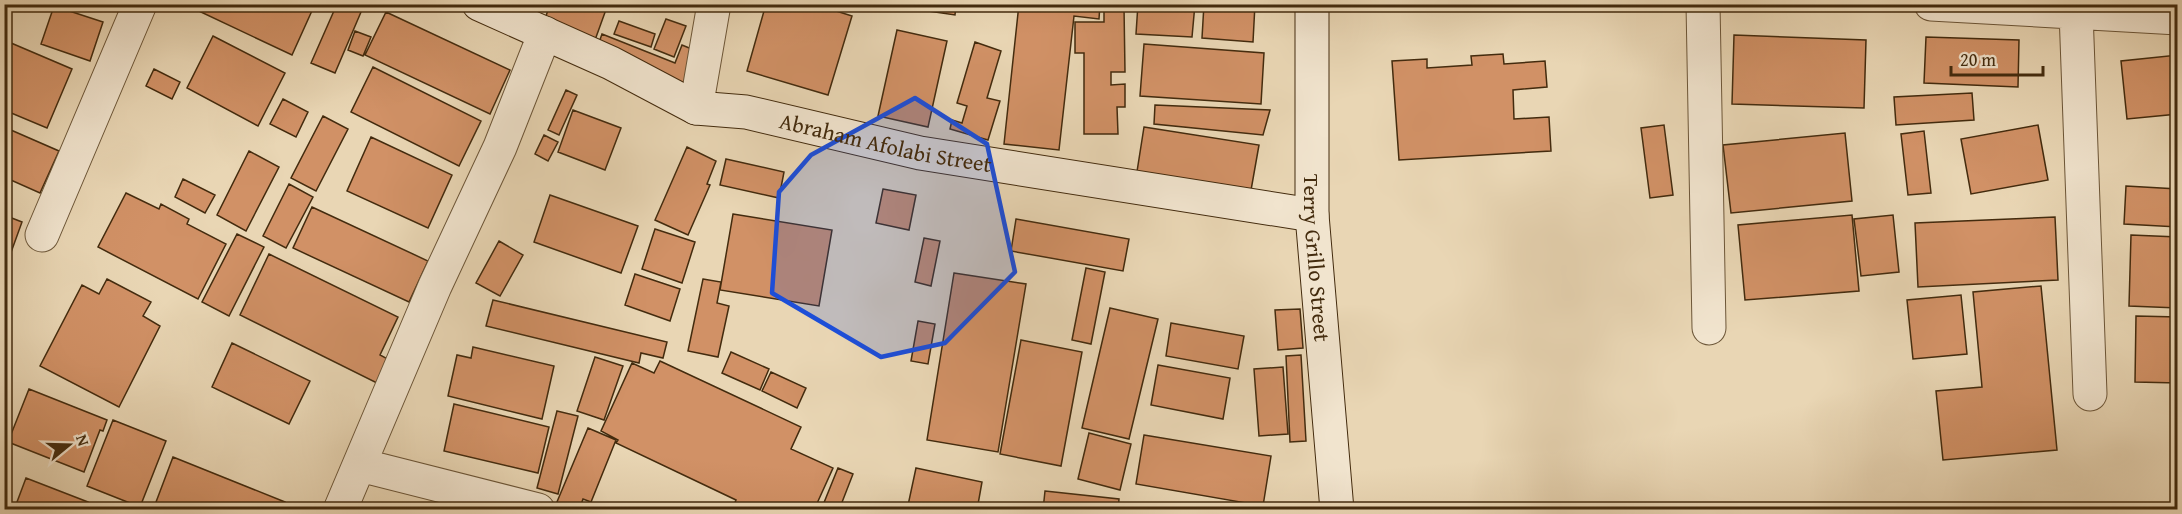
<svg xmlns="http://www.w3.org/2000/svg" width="2182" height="514" viewBox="0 0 2182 514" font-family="'Gentium Book Plus',serif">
  <rect width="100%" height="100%" fill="#e9d6b4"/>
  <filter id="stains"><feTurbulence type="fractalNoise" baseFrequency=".00333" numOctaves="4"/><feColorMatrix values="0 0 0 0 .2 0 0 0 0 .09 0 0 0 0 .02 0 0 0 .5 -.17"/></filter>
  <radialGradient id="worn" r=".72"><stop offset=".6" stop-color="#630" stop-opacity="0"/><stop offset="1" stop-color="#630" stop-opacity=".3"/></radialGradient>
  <!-- building -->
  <path fill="#d19166" stroke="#432b0e" stroke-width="1.5" d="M184 4H315L292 55Z
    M337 4 364 5 335 73 311 63Z
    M550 4H608L595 40 544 22Z
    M766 4H814L852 16 828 95 747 71Z
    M880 4H956L955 15Z
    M1019 4H1100L1099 19 1074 16 1059 150 1004 144Z
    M1138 4H1195L1192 37 1136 34Z
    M1204 4H1255L1253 42 1202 38Z
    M54 6 103 22 90 61 41 44Z
    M1104 7H1124L1125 72H1111V85L1125 84V107H1117L1118 134H1084V53H1075V22H1104Z
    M386 12 510 70 490 114 365 55Z
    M666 19 686 26 674 57 654 49Z
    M619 21 655 34 651 47 614 34Z
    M897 30 947 41 928 127 878 116Z
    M355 31 371 37 363 56 348 50Z
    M602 34 675 63 682 45 699 52 686 86 596 51Z
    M1734 35 1866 40 1864 108 1732 104Z
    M213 36 285 73 258 126 187 88Z
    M1926 37 2019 40 2018 87 1924 83Z
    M4 40 72 69 47 128 4 110Z
    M975 42 1001 51 987 98 1000 101 988 140 950 129 952 120 962 123 967 106 957 103Z
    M1144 44 1264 53 1261 104 1140 96Z
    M1503 54 1504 64 1545 61 1547 87 1513 90 1514 119 1549 117 1551 151 1399 160 1392 61 1427 59V68L1472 65 1471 56Z
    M2178 55V114L2127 119 2121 61Z
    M373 67 481 121 459 166 351 112Z
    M154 69 180 82 172 99 146 86Z
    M566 90 577 95 559 135 548 130Z
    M1972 93 1974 120 1896 125 1894 97Z
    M283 99 308 112 296 137 270 124Z
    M1155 105 1270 110 1263 135 1154 124Z
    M573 110 621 128 605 170 558 152Z
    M323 116 348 129 316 191 291 178Z
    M1664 125 1673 195 1650 198 1641 128Z
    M2038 125 2048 180 1971 194 1961 139Z
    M4 127 59 151 40 193 4 177Z
    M1144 127 1259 145 1250 196 1136 178Z
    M1924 131 1931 193 1908 195 1901 134Z
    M1845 133 1852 201 1731 213 1723 145Z
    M544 135 558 142 548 161 535 154Z
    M371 137 452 175 428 228 347 191Z
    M687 147 716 161 707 184 710 185 688 235 655 220Z
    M249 151 279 167 246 231 217 215Z
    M726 159 784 172 779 198 720 185Z
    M183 179 215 195 205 213 175 197Z
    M289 184 313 197 286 248 263 236Z
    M2126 186 2178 189V227L2124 224Z
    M883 189 916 195 909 230 876 223Z
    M126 193 159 209 161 204 189 219 187 224 226 244 198 299 98 247Z
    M550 195 638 226 621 273 534 242Z
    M312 207 428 261 409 302 293 248Z
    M733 214 832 230 819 306 720 290Z
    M4 215 22 222 5 269H4Z
    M1852 215 1859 291 1745 300 1738 225Z
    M1893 215 1899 272 1861 276 1854 219Z
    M2055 217 2058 280 1918 287 1915 223Z
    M1016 219 1129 239 1123 271 1011 251Z
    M655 229 695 242 682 283 642 269Z
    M237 234 264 247 229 316 202 302Z
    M2131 235 2178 237V308L2129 306Z
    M924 238 940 241 931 286 915 282Z
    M499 241 523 255 500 296 476 283Z
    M269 254 398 317 380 355 397 364 385 387 240 315Z
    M1086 268 1105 272 1091 344 1072 340Z
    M954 273 1026 284 998 452 927 440Z
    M635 274 680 289 670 321 625 305Z
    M107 279 151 302 143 316 160 326 119 407 40 366 82 285 99 294Z
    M703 279 721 282 717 303 729 306 718 357 688 351Z
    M2041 286 2057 450 1943 460 1936 391 1982 387 1973 292Z
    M1961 295 1967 354 1913 359 1907 300Z
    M493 300 667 342 663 358 641 353 639 363 486 326Z
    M1110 308 1158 319 1129 439 1082 428Z
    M1300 309 1303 348 1278 350 1275 310Z
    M2136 316 2178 317V383L2135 382Z
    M918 321 935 324 928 364 911 361Z
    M1171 323 1244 336 1238 369 1166 356Z
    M1021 340 1082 352 1061 466 1000 454Z
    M232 343 310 381 289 424 212 387Z
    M473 347 554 366 542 419 448 396 457 355 471 358Z
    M731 352 769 369 760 390 722 373Z
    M1301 355 1306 441 1290 442 1286 356Z
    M595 357 623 366 604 420 577 411Z
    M660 361 801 427 791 449 833 468 814 510H732L736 500 616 443 618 440 601 431 632 363 654 373Z
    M1158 365 1230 378 1223 419 1151 405Z
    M1283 367 1288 434 1259 436 1254 369Z
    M771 372 806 388 797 408 762 391Z
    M29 389 107 420 103 431 100 430 84 472 8 442Z
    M454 404 549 427 538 473 444 451Z
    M557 411 578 416 558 494 537 488Z
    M113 420 166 441 140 507 87 486Z
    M588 428 616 440 591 502 583 499 579 510 554 509Z
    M1089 433 1131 444 1120 490 1078 479Z
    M1144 435 1271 456 1263 506 1136 484Z
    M173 457 285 502 282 510H153Z
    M838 468 853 474 839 510H821Z
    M916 468 982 482 977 510H907Z
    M26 478 88 502 85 510H14Z
    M1045 491 1119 499 1118 510H1043Z"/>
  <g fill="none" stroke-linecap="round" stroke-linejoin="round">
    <!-- street casing -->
    <g stroke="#6c5638" stroke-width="35">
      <path id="street" d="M1703 4 1709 328
        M1931 4 2178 18
        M2076 12 2090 394
        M696 108 714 4
        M42 235 140 4
        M360 465 538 510
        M340 510 435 286 500 147 545 33"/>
    </g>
    <!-- secondary casing -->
    <g stroke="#432b0e" stroke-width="35">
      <g id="secondary">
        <path id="s1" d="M479 4 611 63 696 108 746 112 920 153 1312 215"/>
        <path id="s2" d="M1312 4V215L1337 510"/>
      </g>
    </g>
    <!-- street -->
    <use href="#street" stroke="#f1e4ce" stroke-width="33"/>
    <!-- secondary -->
    <use href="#secondary" stroke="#f1e4ce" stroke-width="33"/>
  </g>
  <!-- marked area -->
  <path fill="#1d4ed8" fill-opacity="0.2" stroke="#1d4ed8" stroke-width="4.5" stroke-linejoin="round" d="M915 98 987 144 1015 272 945 343 881 357 772 293 779 192 811 155Z"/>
  <g text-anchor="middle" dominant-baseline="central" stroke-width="5" stroke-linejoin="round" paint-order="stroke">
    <!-- street labels -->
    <g font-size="22" fill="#432b0e" stroke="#f1e4ce">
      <text stroke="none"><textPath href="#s1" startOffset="434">Abraham Afolabi Street</textPath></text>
      <text stroke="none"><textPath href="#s2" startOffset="254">Terry Grillo Street</textPath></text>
    </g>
  </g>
  <!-- margin -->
  <rect width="2182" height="514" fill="none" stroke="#e9d6b4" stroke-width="24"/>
  <rect x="6" y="6" width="2170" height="502" fill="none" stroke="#432b0e" stroke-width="3"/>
  <rect x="12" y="12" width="2158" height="490" fill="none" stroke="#432b0e" stroke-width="1.5"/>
  <!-- north arrow -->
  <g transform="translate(69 445) rotate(71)" stroke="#f1e4ce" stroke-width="4.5" paint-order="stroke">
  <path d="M0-4.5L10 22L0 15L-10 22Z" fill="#432b0e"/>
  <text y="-9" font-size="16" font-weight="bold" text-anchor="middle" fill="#432b0e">N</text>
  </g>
  <!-- scale -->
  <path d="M1951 66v9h92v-9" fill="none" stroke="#432b0e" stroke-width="3"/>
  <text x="1960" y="66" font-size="18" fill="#432b0e" stroke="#f1e4ce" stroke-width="4.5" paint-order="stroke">20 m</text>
  <rect width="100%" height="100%" filter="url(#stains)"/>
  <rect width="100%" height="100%" fill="url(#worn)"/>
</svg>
